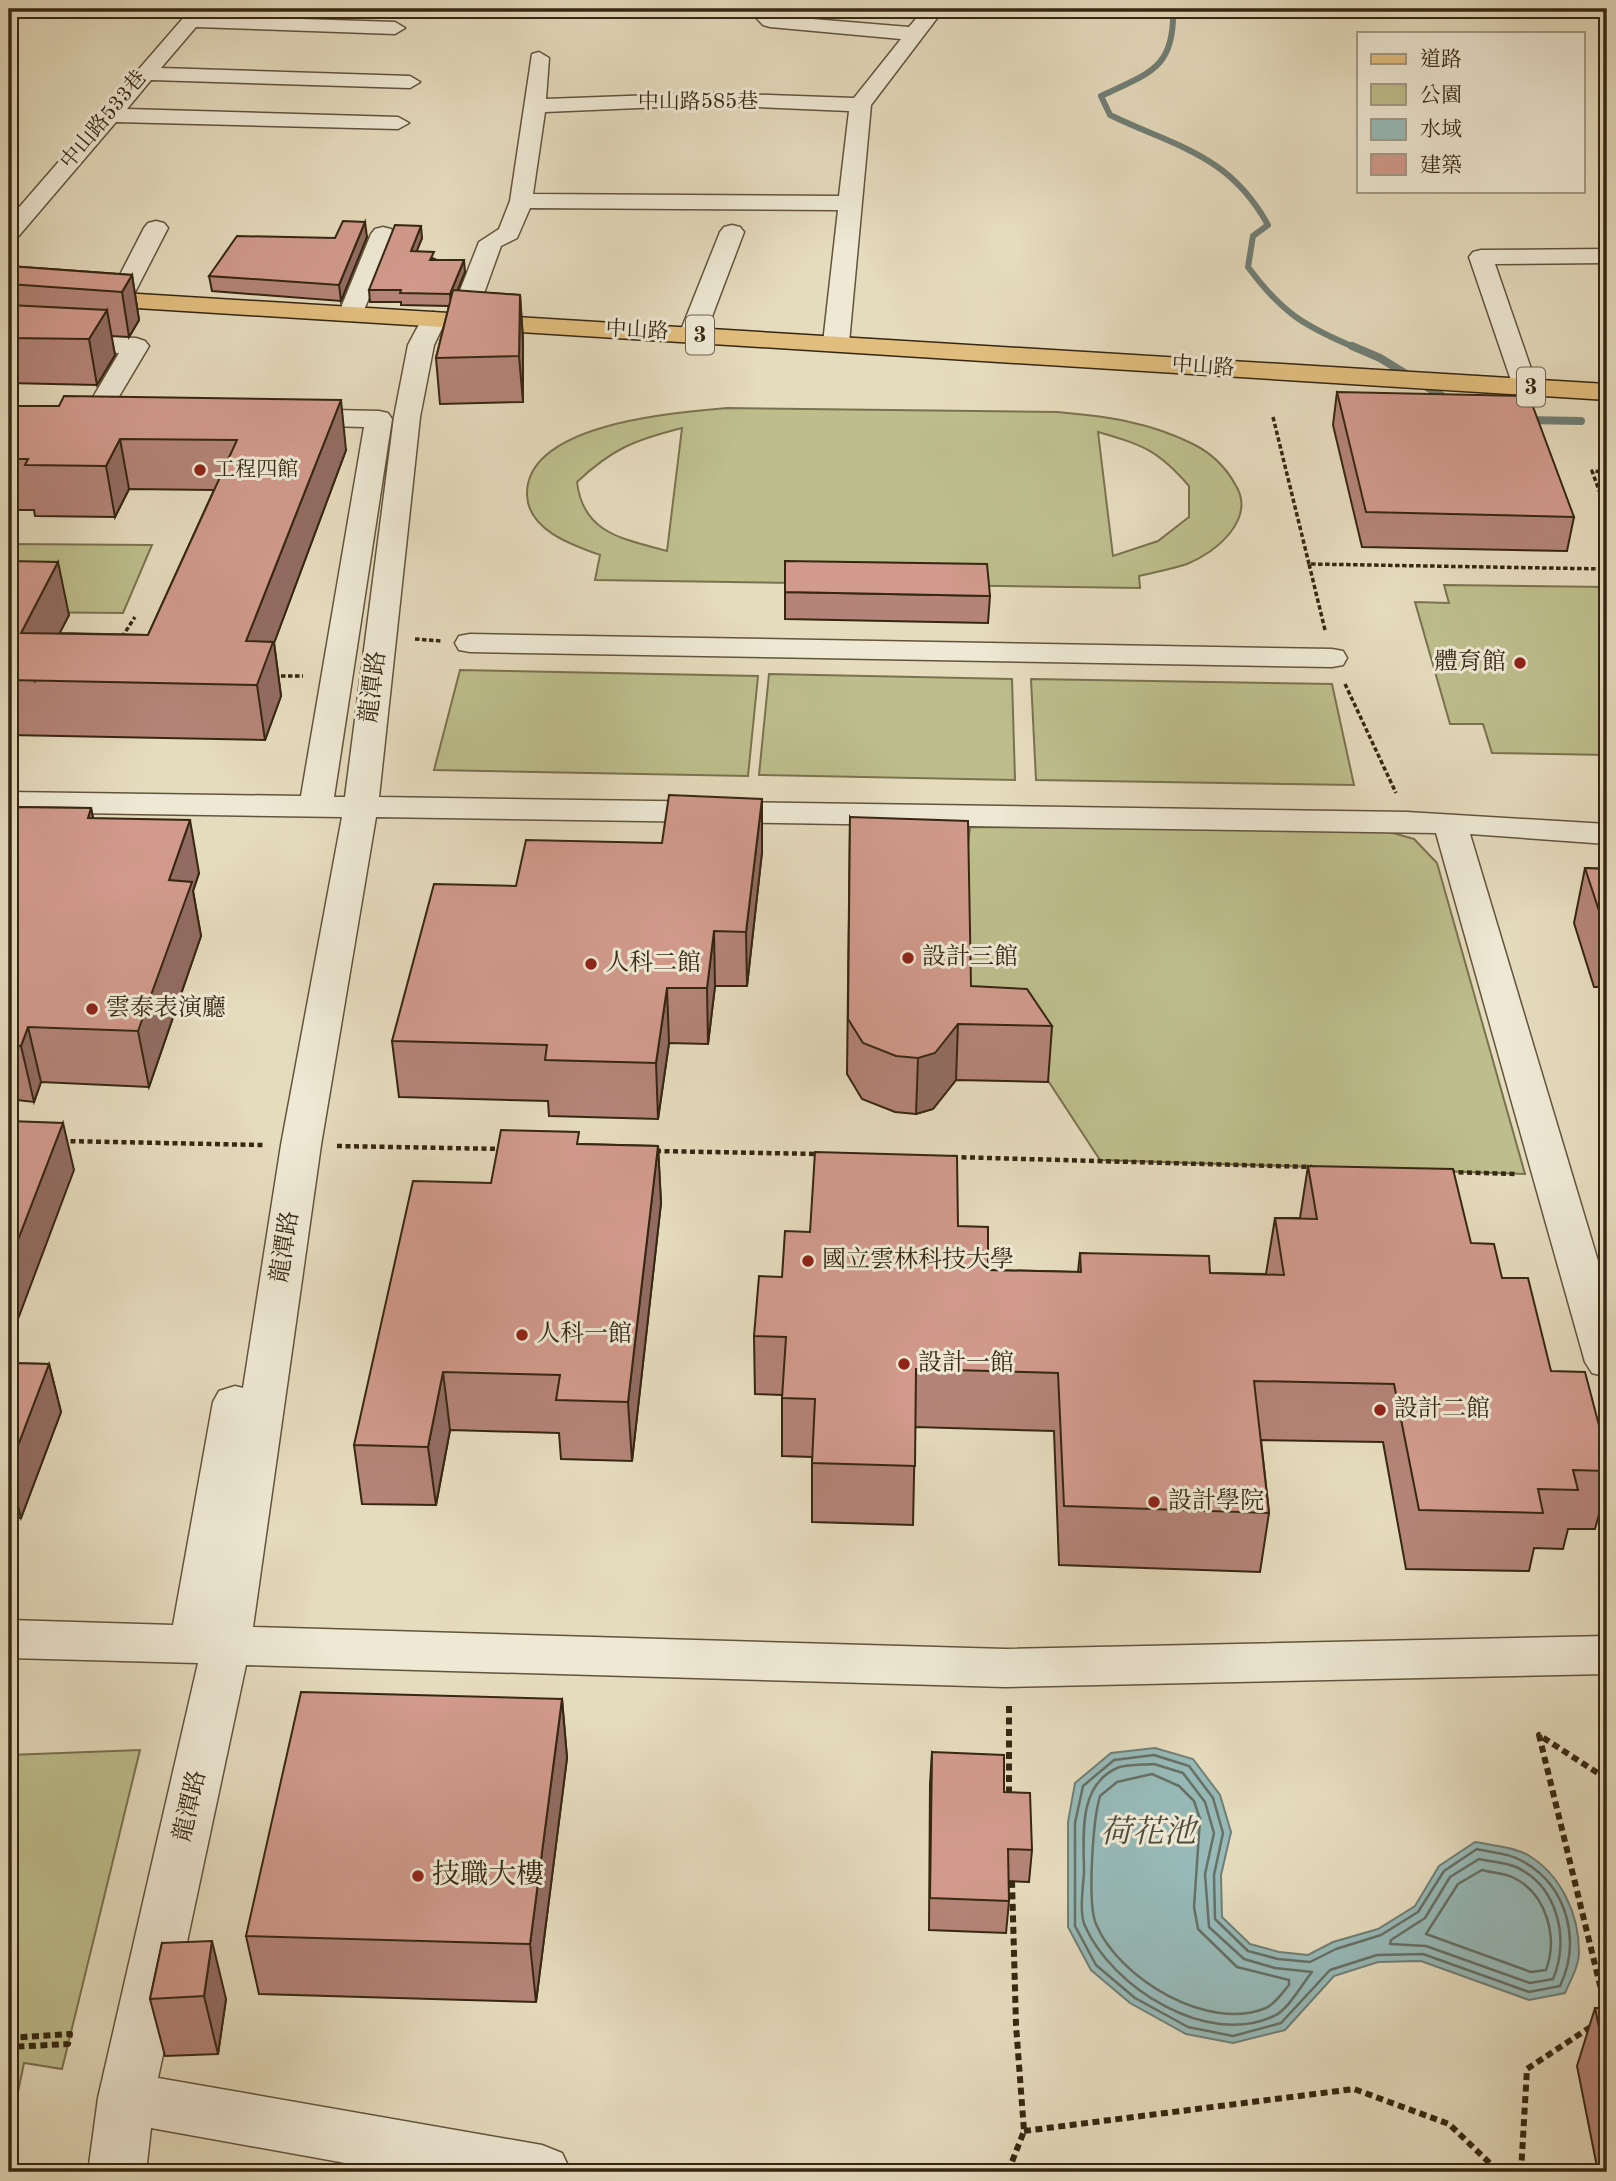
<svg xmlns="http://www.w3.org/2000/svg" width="1616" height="2181" viewBox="0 0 1616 2181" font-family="'Old Standard TT','Noto Serif TC',serif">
  <rect width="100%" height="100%" fill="#e5dbbd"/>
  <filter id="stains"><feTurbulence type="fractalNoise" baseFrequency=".00286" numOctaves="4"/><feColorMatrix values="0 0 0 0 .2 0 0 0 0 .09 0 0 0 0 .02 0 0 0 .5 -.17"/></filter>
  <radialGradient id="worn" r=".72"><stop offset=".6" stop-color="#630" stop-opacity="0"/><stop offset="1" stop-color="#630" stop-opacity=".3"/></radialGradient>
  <!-- green -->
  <path fill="#bdbe8c" stroke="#7a724f" stroke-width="2" fill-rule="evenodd" d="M727 408 1057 412C1105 416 1149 422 1193 444 1211 453 1225 466 1235 484 1257 518 1217 552 1187 564 1172 569 1155 572 1139 576L1140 588 595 580 600 555C572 545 528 530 527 495 525 423 678 412 727 408ZM682 428 667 551C624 539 583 534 577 482 613 448 635 440 682 428ZM1098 432C1143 445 1158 450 1189 486V517L1158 541 1113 556Z
    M9 544 152 545 123 613 9 612Z
    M1444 585 1607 587V755L1492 753 1483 724H1450L1415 602 1449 603Z
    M460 670 758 676 748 776 434 770Z
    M769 674 1012 679 1015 780 759 775Z
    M1031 679 1332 684 1354 785 1036 780Z
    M970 827 1379 829 1414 839 1437 863 1525 1174 1100 1160 1024 1044 968 1041 965 875Z
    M140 1750 62 2069 24 2063 9 2135V1755Z"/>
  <!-- water -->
  <path fill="#97bab8" stroke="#707f76" stroke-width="2" d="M1155 1748 1193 1759 1220 1795 1231 1832 1221 1875 1222 1917 1250 1944 1279 1952 1308 1955 1333 1942 1378 1929 1415 1906 1439 1866 1475 1842C1491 1845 1514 1847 1528 1855 1561 1875 1579 1914 1579 1952 1579 1966 1570 1981 1565 1993L1529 2000 1421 1961 1378 1962 1334 1976 1285 2030 1233 2043 1186 2034 1130 2003 1091 1970 1068 1927V1822L1075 1783 1111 1753Z"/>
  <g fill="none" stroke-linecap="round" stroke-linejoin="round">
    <!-- shore -->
    <path stroke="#667065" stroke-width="2.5" d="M1154 1755 1189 1766 1213 1798 1223 1833 1214 1875 1215 1919 1248 1951 1278 1959 1310 1962 1336 1949 1381 1935 1418 1912 1444 1871 1477 1849C1493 1853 1510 1853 1524 1862 1568 1887 1581 1942 1560 1986L1529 1992 1423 1954 1377 1955 1330 1970 1281 2023 1233 2036 1188 2027 1135 1998 1096 1965 1075 1926V1823L1083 1786 1114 1760Z
      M1154 1764 1183 1773 1205 1802 1214 1833 1205 1874 1209 1927 1244 1959 1275 1968 1312 1972C1302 1984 1288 2010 1274 2016 1207 2048 1112 1987 1085 1926 1079 1913 1083 1888 1084 1873 1084 1837 1077 1786 1117 1768 1126 1764 1143 1765 1154 1764Z
      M1152 1774 1179 1786 1194 1801 1200 1819 1194 1907 1198 1929 1237 1967 1289 1980V1985C1282 1993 1276 2003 1266 2008 1208 2032 1119 1979 1096 1924 1087 1903 1093 1820 1100 1796L1117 1782Z
      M1479 1859C1491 1862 1504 1862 1516 1867 1558 1886 1570 1940 1553 1979L1530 1983 1426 1946 1390 1944 1391 1940 1425 1918 1450 1877Z
      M1482 1870C1492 1873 1505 1873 1514 1878 1547 1894 1558 1938 1546 1970L1531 1972 1426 1934 1458 1884Z"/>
    <!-- stream-far1 -->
    <path stroke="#707f76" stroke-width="6" d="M1173 9C1175 69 1149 73 1101 96L1110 115C1176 147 1229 154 1268 225L1253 236 1248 267C1282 313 1304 326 1356 348"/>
    <!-- stream -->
    <path stroke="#707f76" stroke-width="8" d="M1352 346 1380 358 1450 401
      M1525 420 1581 421"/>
    <!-- minor casing -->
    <g stroke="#62543d" stroke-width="3">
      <path id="minor" d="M191 9H211L206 16 395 22 405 28 395 34 196 27 161 68 410 76 420 82 410 88 151 80 127 109 398 117 409 123 398 129 116 122 17 238 9 240V219Z
        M748 9H769L776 16 909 27 924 9H944L871 105 849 343 845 348H827L823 343 838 210 530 208 517 238 501 246 474 321 470 326H452L448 321 479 242 499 229 510 201 532 54 539 52 549 58 546 99 709 93 854 98 901 39 770 27 763 25ZM709 105 849 111 839 196 533 194 545 112Z
        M156 221 164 223 168 228 131 300 128 305H110L107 300 144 228 148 223Z
        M732 225 740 227 744 232 705 335 701 340H683L679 335 720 232 724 227Z
        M383 227 391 229 395 234 362 315 359 320H341L338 315 371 234 375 229Z
        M1607 249V263L1495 264 1537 386 1533 392H1515L1469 257 1473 252 1481 250Z
        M433 312 442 315 446 320 434 345 420 417 379 797 1407 812 1607 824V844L1470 834 1607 1291V1377L1592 1373 1585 1362 1436 833 376 817 321 1145 253 1627 1005 1649 1607 1636V1674L1005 1687 246 1665 158 2078 542 2145 562 2153 571 2172H395L151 2128 146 2172H88L98 2098 198 1663 9 1658V1620L173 1625 213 1402 219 1391 235 1386 243 1388 281 1145 342 817 9 812V792L301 796 364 427 289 425 280 423 276 417 280 411 289 409 379 411 388 413 392 419 334 797H345L394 417 408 345 424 315Z
        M9 331 136 338 145 341 149 346 105 420H87L83 414 119 353 9 347Z
        M470 634 1332 649 1343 651 1347 658 1343 665 1332 667 470 652 459 650 455 643 459 636Z"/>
    </g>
    <!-- major casing -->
    <g stroke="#362712" stroke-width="3">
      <path id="major" d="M9 286 1607 384V400L9 300Z"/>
    </g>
    <!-- path-far2 -->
    <path stroke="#362712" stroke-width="3.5" stroke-dasharray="4.5 2.5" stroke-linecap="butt" d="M1273 417 1309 564
      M1607 472 1592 471 1607 512
      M1325 630 1309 564 1607 569
      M122 637 135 617
      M415 639 441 641
      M274 676H303
      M1345 684 1396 793"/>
    <!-- path-far1 -->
    <path stroke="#362712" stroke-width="4.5" stroke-dasharray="5 3.5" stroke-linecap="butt" d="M62 1141 263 1145
      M337 1146 504 1149
      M656 1151 818 1154
      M953 1157 1312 1167
      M1450 1172 1515 1174"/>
    <!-- path -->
    <path stroke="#362712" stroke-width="6" stroke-dasharray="7 4.5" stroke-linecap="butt" d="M1009 1706V1795
      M1607 1779 1539 1735 1607 2014
      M9 2038 70 2034 68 2044 9 2047
      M1024 2131 1354 2089 1449 2124 1499 2172
      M1008 2172 1024 2131 1016 2025 1012 1881
      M1521 2172 1527 2069 1592 2026"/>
    <!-- minor -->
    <use href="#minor" fill="#eee8d4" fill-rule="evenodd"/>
    <!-- major -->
    <use href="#major" fill="#e2be7e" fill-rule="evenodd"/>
  </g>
  <!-- wall -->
  <path fill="#b48478" stroke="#362712" stroke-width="2" d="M367 237 341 301 212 291 209 276 335 238Z
    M422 238 416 251 465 272 457 291 520 295 523 340V402L440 404 436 358 449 306 401 305V302H370L369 290Z
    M9 266 132 275 139 320 129 337 111 336 115 355 97 385 9 383Z
    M1337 392 1574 517 1567 551 1362 547 1333 425Z
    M9 406 346 450 274 643 281 696 265 740 9 735V561L69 615 59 633 148 635 214 490 129 489 115 517 35 516 34 510H9Z
    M785 592 990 596 988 623 785 619Z
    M9 807 91 808 93 818 199 873 193 891 201 936 149 1087 41 1082 34 1102 9 1099Z
    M850 817 971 986 1052 1026 1048 1082 956 1080 933 1109 916 1114 895 1112 862 1099 847 1074Z
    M762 852 747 986H715L708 1044 669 1043 658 1119 549 1116 548 1101 399 1097 392 1041 516 886Z
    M1585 868 1607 869V987H1594L1574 923Z
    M580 1144 658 1146 661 1203 632 1461 561 1459 559 1433 450 1430 436 1505 362 1504 354 1445 491 1183Z
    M1308 1166 1471 1243 1502 1278 1551 1371 1607 1456V1485L1595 1529H1568L1563 1549 1534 1548 1529 1571 1406 1569 1383 1442 1261 1440 1269 1513 1260 1572 1059 1565 1054 1431 915 1427 913 1525 812 1522V1457L782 1456V1395L755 1394 754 1336 782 1277 810 1232 958 1226 988 1270 1078 1272 1080 1253 1210 1273 1266 1274 1275 1218H1300Z
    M9 1363 49 1364 61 1412 21 1518H9Z
    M562 1699 567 1758 536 2002 259 1994 246 1936Z
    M932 1752 1004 1792 1032 1850 1029 1882 1008 1881 1009 1901 1006 1933 929 1930 930 1784Z
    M162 1943 226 1999 218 2054 165 2056 150 1999Z
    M1595 2008 1607 2009V2172H1598L1577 2066Z"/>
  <!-- shaded-wall -->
  <path fill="#926c62" stroke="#362712" stroke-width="2" d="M365 222 367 237 341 301 339 285Z
    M421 226 422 238 412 263 411 251Z
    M464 260 465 272 451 306 450 294Z
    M132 275 139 320 129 337 122 292Z
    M520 295 523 340V402L519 356Z
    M107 310 115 355 97 385 89 339Z
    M341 400 346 450 274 643 281 696 265 740 257 685 246 641Z
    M120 439 129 489 115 517 106 466Z
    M58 562 69 615 35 681 21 633Z
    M762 799V852L747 986 746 932Z
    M91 808 101 861 88 818Z
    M190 820 199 873 193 891 201 936 149 1087 138 1031 169 880Z
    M714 931 715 986 708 1044 707 988Z
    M667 988 669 1043 658 1119 656 1063Z
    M958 1024 956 1080 933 1109 916 1114 918 1058Z
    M28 1027 41 1082 34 1102 21 1046Z
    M63 1123 74 1170 9 1343V1263Z
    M658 1146 661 1203 632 1461 628 1402Z
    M49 1364 61 1412 21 1518 9 1469Z
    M443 1372 450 1430 436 1505 428 1447Z
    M562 1699 567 1758 536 2002 530 1944Z
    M212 1941 226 1999 218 2054 204 1996Z"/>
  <!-- building -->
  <path fill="#d19a8c" stroke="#362712" stroke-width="2" d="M343 221 365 222 339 285 209 276 237 236 335 238Z
    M395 225 421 226 411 251 434 252 430 260H464L450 294 400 293 401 290H369Z
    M9 266 132 275 122 292 9 284Z
    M453 290 520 295 519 356 436 358Z
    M9 305 107 310 89 339 9 338Z
    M1337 392 1529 396 1574 517 1366 512Z
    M64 396 341 400 246 641 273 642 257 685 9 680V561L58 562 21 633 148 635 237 440 120 439 106 466 25 465 28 459H9V406H59Z
    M785 561 987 564 990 596 785 592Z
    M669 795 762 799 746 932 714 931 707 988H667L656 1063 545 1060 547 1045 392 1041 434 884 516 886 526 840 662 843Z
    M9 807 91 808 88 818 190 820 169 880 192 882 138 1031 28 1027 21 1046 9 1045Z
    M850 817 968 821 971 986 1027 989 1052 1026 958 1024 935 1053 918 1058 896 1056 863 1043 848 1019Z
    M1585 868 1607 869V932H1606Z
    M9 1121 63 1123 9 1263Z
    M501 1130 579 1132 577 1144 658 1146 628 1402 556 1400 560 1375 443 1372 428 1447 354 1445 413 1181 491 1183Z
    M815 1152 957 1156 958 1226 988 1227V1270L1081 1272 1080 1253 1209 1256 1210 1273 1284 1275 1275 1218 1317 1219 1308 1166 1453 1169 1471 1243 1494 1244 1502 1278H1528L1551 1371 1585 1372 1607 1456V1471L1573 1470 1578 1490 1538 1489 1543 1513 1419 1510 1394 1384 1254 1381 1269 1513 1064 1506 1058 1373 916 1369 915 1466 812 1463 815 1399 782 1398 786 1337 754 1336 759 1276 782 1277 785 1231 810 1232Z
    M9 1363 49 1364 9 1469Z
    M301 1692 562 1699 530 1944 246 1936Z
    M932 1752 1004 1755V1792L1030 1793 1032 1850 1008 1849 1009 1901 930 1898Z
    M212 1941 204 1996 150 1999 162 1943Z
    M1595 2008 1607 2009V2066Z"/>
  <!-- markers -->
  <g fill="#8f2418" stroke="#eee8d4" stroke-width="2.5">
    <circle cx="200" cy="470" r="7"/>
    <circle cx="1520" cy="663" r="7"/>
    <circle cx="908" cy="958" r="7"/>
    <circle cx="591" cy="964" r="7"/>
    <circle cx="92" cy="1009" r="7"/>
    <circle cx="808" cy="1261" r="7"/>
    <circle cx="522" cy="1335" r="7"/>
    <circle cx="904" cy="1364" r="7"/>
    <circle cx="1380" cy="1410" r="7"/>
    <circle cx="1154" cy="1502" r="7"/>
    <circle cx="418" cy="1876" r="7"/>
  </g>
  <g text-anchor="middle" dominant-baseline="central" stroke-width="6" stroke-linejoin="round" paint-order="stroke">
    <!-- far-street labels -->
    <g font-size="21" fill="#362712" stroke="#eee8d4">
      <text x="698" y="102">中山路585巷</text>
      <text transform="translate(104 120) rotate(-50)">中山路533巷</text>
      <text transform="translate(637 331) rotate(3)">中山路</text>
      <text transform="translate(1203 367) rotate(4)">中山路</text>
    </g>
    <!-- far-poi labels -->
    <g font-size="21" fill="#362712" stroke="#eee8d4" text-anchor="start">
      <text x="214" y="470">工程四館</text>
    </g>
    <!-- shield labels -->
    <g fill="#eee8d4" stroke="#6d614c" stroke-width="2">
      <rect x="686" y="315.5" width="28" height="39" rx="5"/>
      <rect x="1517" y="367.5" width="28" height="39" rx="5"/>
    </g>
    <g font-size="23" font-weight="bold" fill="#362712">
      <text x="700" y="335">3</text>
      <text x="1531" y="387">3</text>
    </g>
    <!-- poi labels -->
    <g font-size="24" fill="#362712" stroke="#eee8d4" text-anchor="start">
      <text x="1506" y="663" text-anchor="end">體育館</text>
      <text x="922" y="958">設計三館</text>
      <text x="605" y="964">人科二館</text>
      <text x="106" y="1009">雲泰表演廳</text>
      <text x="822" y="1261">國立雲林科技大學</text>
      <text x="536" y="1335">人科一館</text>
      <text x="918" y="1364">設計一館</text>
      <text x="1394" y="1410">設計二館</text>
      <text x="1168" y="1502">設計學院</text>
    </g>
    <!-- street labels -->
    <g font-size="24" fill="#362712" stroke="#eee8d4">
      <text transform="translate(374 687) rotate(-83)">龍潭路</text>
      <text transform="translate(286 1247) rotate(-81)">龍潭路</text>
      <text transform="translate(191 1806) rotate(-77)">龍潭路</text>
    </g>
    <!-- near-poi labels -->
    <g font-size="28" fill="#362712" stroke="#eee8d4" text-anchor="start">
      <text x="432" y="1876">技職大樓</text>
    </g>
    <!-- near-water labels -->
    <g font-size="32" font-style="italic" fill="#4e4c3c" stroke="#eee8d4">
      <text x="1148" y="1834">荷花池</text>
    </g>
  </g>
  <!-- margin -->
  <rect width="1616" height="2181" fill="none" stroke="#e5dbbd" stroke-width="35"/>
  <rect x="10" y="10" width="1595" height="2160" fill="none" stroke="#362712" stroke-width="3.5"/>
  <rect x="18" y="18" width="1581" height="2146" fill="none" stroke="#362712" stroke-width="2"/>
  <!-- legend -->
  <rect x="1357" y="32" width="228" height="161" fill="#eee8d4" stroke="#a49b86" stroke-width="2"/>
  <rect x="1371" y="54" width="35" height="10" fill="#e2be7e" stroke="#a49b86" stroke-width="2"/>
  <text x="1420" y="66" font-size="21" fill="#362712">道路</text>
  <rect x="1371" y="84" width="35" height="21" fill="#bdbe8c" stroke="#a49b86" stroke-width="2"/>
  <text x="1420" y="102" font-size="21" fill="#362712">公園</text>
  <rect x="1371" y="119" width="35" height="21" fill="#97bab8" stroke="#a49b86" stroke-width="2"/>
  <text x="1420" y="136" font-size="21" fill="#362712">水域</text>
  <rect x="1371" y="154" width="35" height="21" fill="#d19a8c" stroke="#a49b86" stroke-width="2"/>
  <text x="1420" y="172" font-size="21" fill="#362712">建築</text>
  <rect width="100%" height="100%" filter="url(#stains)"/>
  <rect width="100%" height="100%" fill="url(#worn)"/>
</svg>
